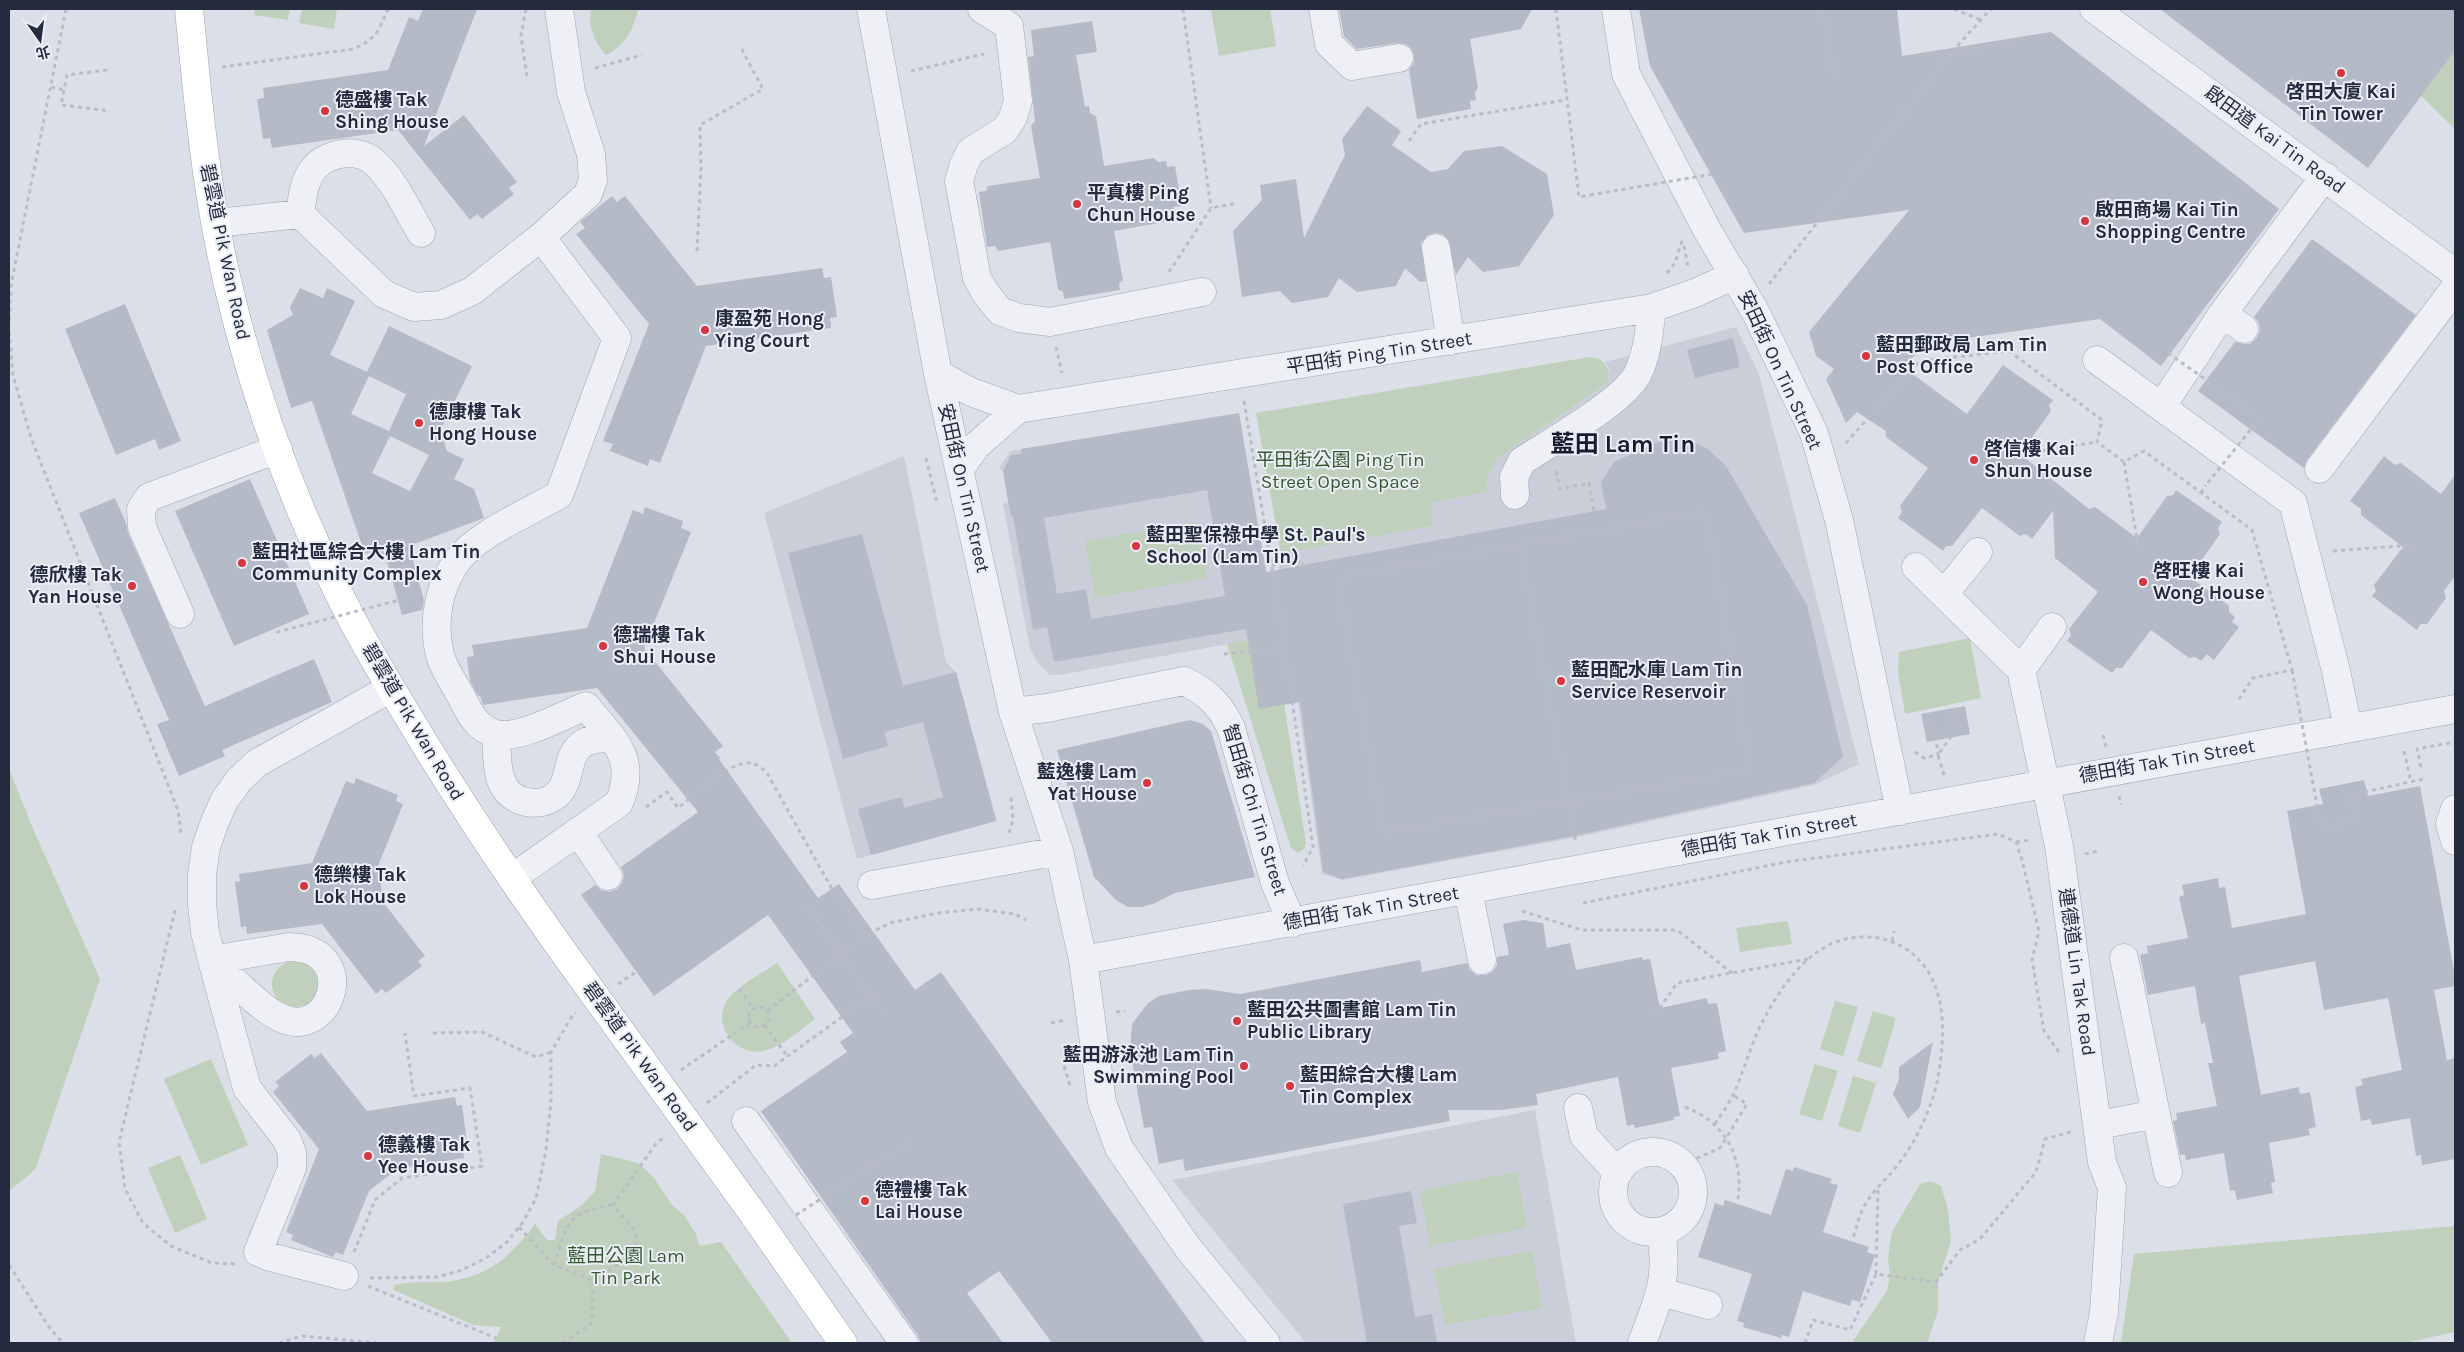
<svg xmlns="http://www.w3.org/2000/svg" width="2464" height="1352" viewBox="0 0 2464 1352" font-family="Karla,'Noto Sans TC',sans-serif">
  <rect width="100%" height="100%" fill="#dbdfe7"/>
  <!-- built -->
  <path fill="#c9ced9" d="M1736 327 1759 374 1859 764 1814 785 1578 837 1342 880 1322 874 1279 569 1281 554 1432 526V503L1487 492 1488 474 1498 458 1606 384 1609 369 1605 362Z
    M1239 413 1277 635 1059 675H1050L1038 663 1030 649 1003 504 1008 503 1003 471 999 468 1011 451Z
    M904 456 946 662 956 672 997 821 857 859 764 513Z
    M1535 1110 1576 1343H1306L1172 1180Z"/>
  <!-- green -->
  <path fill="#bfd1bc" d="M255 9H290L288 20 254 15Z
    M302 9H337L334 29 299 23Z
    M591 9H639C632 30 627 44 606 55 594 42 588 27 591 9Z
    M1211 9H1270L1276 46 1219 56Z
    M2455 50V129L2421 96Z
    M1590 357C1606 358 1612 370 1606 384L1498 458 1488 474 1487 492 1432 503V526L1281 554 1256 413Z
    M1198 522 1207 578 1095 598 1085 541Z
    M1277 635 1285 710 1306 843 1305 848 1298 853 1291 848 1227 644Z
    M1970 638 1981 698 1905 714 1898 672 1899 652Z
    M9 769 34 831 100 979 35 1170 9 1191Z
    M1788 921 1792 944 1740 952 1736 928Z
    M272 984a23 23 0 1 1 46 0a23 23 0 1 1-46 0Z
    M777 963 815 1019C800 1030 782 1047 763 1051 736 1057 710 1024 728 999 740 984 761 974 777 963Z
    M1835 1001 1858 1007 1843 1056 1820 1049Z
    M1873 1011 1896 1018 1881 1068 1857 1061Z
    M211 1059 248 1145 201 1165 164 1079Z
    M1815 1064 1838 1071 1822 1121 1799 1114Z
    M1853 1076 1876 1083 1860 1133 1838 1126Z
    M601 1154 638 1163 654 1178 672 1205 684 1215 696 1234 699 1246 721 1242 792 1343H494L501 1327 473 1325 394 1290V1285C410 1281 427 1283 444 1282 487 1277 510 1258 535 1224L547 1240H555L558 1221 582 1205 595 1191Z
    M180 1155 207 1219 175 1233 148 1168Z
    M1517 1172 1527 1228 1430 1246 1420 1190Z
    M1930 1181 1941 1186 1948 1210 1951 1241 1938 1282V1311L1928 1341 1927 1343H1854L1853 1341 1887 1291 1890 1275 1888 1258 1892 1232 1920 1184Z
    M2455 1226V1332L2405 1343H2121L2134 1254Z
    M1532 1251 1542 1308 1445 1325 1434 1269Z"/>
  <!-- building -->
  <path fill="#b5bac7" fill-rule="evenodd" d="M423 9H477L424 146 464 115 517 182 509 188 514 194 482 219 477 214 470 220 398 130 272 148 270 138 263 139 257 99 264 98 263 88 388 70 409 17 418 21Z
    M1339 9H1532L1521 29 1470 39 1478 88 1475 92 1476 100 1470 101 1471 109 1417 119 1409 70 1414 63V56L1411 48 1405 44 1397 43 1357 49 1344 36Z
    M1639 9H1897L1902 56 2051 32 2279 209 2161 366 2100 319 1926 344 1903 367 1967 414 2003 365 2053 400 2049 405 2051 411 2020 454 2089 509 2095 507 2137 538 2167 496 2173 495 2176 490 2222 522 2218 528 2220 534 2190 577 2229 606V612L2235 617 2232 622 2239 627 2214 660 2207 654 2201 661 2195 657 2189 658 2151 630 2122 668H2116L2112 673 2067 641 2071 635 2069 629 2098 592 2055 558 2053 511 2032 539 2026 534 2020 536 1982 508 1952 546H1946L1943 551 1898 518 1902 512 1900 506 1928 468 1886 437V431L1857 412 1846 423 1826 379 1834 369 1816 356 1809 332 1909 210 1744 233 1650 66Z
    M2160 9H2455V50L2368 168Z
    M1092 21 1097 52 1076 55 1085 107 1089 106 1090 113 1096 116 1104 166 1154 158 1158 162 1166 161 1167 167 1175 166 1182 206 1173 207 1175 216 1167 217 1164 222 1114 231 1123 280 1119 284 1120 290 1064 299 1063 292 1058 289 1050 242 998 251 995 246 987 247 979 192 986 191 988 186 1040 178 1031 126 1035 121 1028 57 1034 56 1031 30Z
    M1367 106 1401 131 1392 145 1431 172 1448 169 1464 151 1502 146 1547 174 1554 215 1519 266 1483 272 1468 257 1456 275 1448 239 1442 234 1434 233 1427 236 1421 243 1426 281 1420 282 1405 268 1396 286 1357 292 1339 278 1328 297 1292 303 1280 291 1242 297 1233 231 1262 200 1260 185 1296 179 1304 238 1345 155 1342 139Z
    M612 196 617 202 625 196 697 286 822 268 824 278 831 277 837 317 830 318 831 328 706 346 660 463 650 459 648 466 610 451 613 444 603 441 649 324 576 234 585 228 580 222Z
    M2312 239 2416 315 2307 460 2304 468 2198 391 2235 342 2242 344H2250L2257 338 2260 330 2259 323 2254 317Z
    M300 288 323 298 327 288 355 301 330 355 367 372 389 326 472 366 440 431 447 451 464 459 454 479 474 489 484 518 409 546 424 600 422 610 402 615 385 554 381 556 379 549 365 554 312 401 291 408 267 330 293 315 290 307ZM369 376 406 394 389 431 351 414ZM390 436 429 455 410 491 372 473Z
    M125 304 181 441 159 450 155 439 116 455 65 329Z
    M1733 338 1740 367 1695 378 1687 350Z
    M1239 413 1266 572 1606 509 1601 482 1614 462 1659 442 1687 439 1708 449 1726 466 1807 605 1843 757 1814 783 1574 836 1342 879 1323 872 1300 702 1259 709 1246 629 1054 662 1047 627 1033 630 1013 516 1011 517 1003 471 1011 455 1022 454 1021 449ZM1207 490 1225 596 1091 619 1086 589 1057 594 1044 518Z
    M2384 456 2395 465 2401 463 2441 494 2455 475V576L2444 591 2446 598 2427 624H2421L2417 630 2372 596 2376 591 2374 585 2403 547 2361 515V509L2350 501Z
    M250 479 309 614 234 646 175 511Z
    M115 498 126 523 128 533 205 706 314 659 332 702 222 750 225 756 179 776 157 724 169 720 79 513Z
    M645 507 683 521 681 528 691 532 644 648 723 746 715 752 720 758 719 759 818 898 839 884 915 990 941 972 1205 1343H1052L999 1271 967 1293 1003 1343H921L917 1334 761 1111 847 1052 840 1042 853 1033 768 915 654 996 581 895 595 885 601 890 609 892 617 889 622 883 624 875 621 867 698 812 597 688 483 705 480 696H478L470 681 467 657 474 656 472 645 587 628 633 510 643 514Z
    M862 534 903 686 956 672 996 821 871 855 858 809 902 797 904 808 943 797 923 722 885 732 888 746 843 759 788 553Z
    M1965 706 1970 734 1927 742 1921 714Z
    M1190 720 1203 724 1211 731 1255 877 1175 893 1153 904 1141 907H1128L1116 900 1094 877 1057 750Z
    M356 778 398 795 396 801 403 804 378 866 380 879 383 902 425 956 418 961 422 966 386 993 382 989 376 994 322 924 247 934 246 926 241 927 235 882 240 881 239 874 312 863 346 781 354 784Z
    M2364 780 2368 796 2420 786 2455 977V986L2434 990 2447 1060 2455 1058V1159L2422 1165 2421 1155 2416 1156 2410 1118 2372 1125 2370 1119 2361 1121 2355 1087 2363 1085 2361 1079 2402 1070 2388 998 2324 1010 2315 961 2239 976 2261 1095 2299 1087 2300 1094 2310 1092 2316 1127 2308 1129 2310 1135 2269 1143 2275 1182 2271 1183 2273 1193 2237 1200 2235 1190 2230 1191 2224 1153 2186 1160 2185 1154 2180 1155 2173 1121 2177 1120 2176 1113 2217 1106 2208 1063H2213L2205 1023 2201 1024 2195 986 2148 995 2140 955 2148 953 2147 946 2188 938 2179 897 2184 895 2182 885 2218 878 2219 888 2225 887 2232 928 2306 914 2287 811 2323 804 2319 789Z
    M1523 920 1543 923 1547 948 1570 943 1576 970 1642 957 1643 960 1650 959 1660 1008 1707 998 1708 1004 1717 1003 1726 1051 1718 1053 1719 1059 1671 1068 1680 1116 1673 1117 1674 1120 1635 1128 1634 1124 1627 1126 1618 1077 1536 1094 1538 1105 1501 1110H1448L1450 1121 1185 1171 1183 1159 1159 1164 1152 1127 1144 1128 1130 1050 1132 1024 1148 1003 1159 996 1189 990 1206 989 1240 994 1420 960 1422 972 1467 963 1470 970 1477 975H1486L1492 972 1497 965V957L1509 955 1503 924Z
    M1933 1042 1920 1107 1908 1119 1893 1094 1899 1079V1067Z
    M321 1053 367 1111 455 1097 457 1106 462 1105 468 1150 463 1151 464 1158 397 1169 374 1187 369 1191 343 1255 336 1252 333 1257 291 1240 293 1235 286 1232 319 1149 273 1092 279 1086 275 1082 311 1054 315 1058Z
    M1794 1167 1832 1179 1830 1183 1838 1185 1823 1232 1869 1247 1867 1252 1875 1255 1860 1302 1852 1300 1850 1306 1803 1291 1789 1337 1782 1335 1781 1338 1743 1327 1744 1323 1737 1321 1752 1274 1698 1257 1715 1203 1723 1206 1725 1200 1771 1215 1786 1169 1793 1171Z
    M1411 1191 1417 1223 1399 1226 1415 1317 1432 1314 1437 1343H1367L1343 1204Z"/>
  <g fill="none" stroke-linecap="round" stroke-linejoin="round">
    <!-- minor casing -->
    <g stroke="#a0a5b1" stroke-width="29">
      <path id="minor" d="M871 9 938 374 1013 712 1059 851 1083 960 1102 1102 1119 1148 1188 1248 1266 1343
        M982 9 1009 26 1018 101 1013 117 1005 130 971 151 964 164 959 181 977 278 986 294 1000 311 1019 318 1050 322 1202 292
        M1323 9 1329 44 1352 66 1399 58
        M1616 9 1626 74 1706 228 1756 313 1814 433 1839 520 1900 811
        M2094 9 2455 273
        M300 214C302 200 303 186 310 174 322 153 356 146 374 162 395 181 407 210 421 233
        M217 223 300 214 384 294 414 307 441 305 472 291 541 237 588 194 593 180 591 154 571 92 559 9
        M1436 248 1451 341
        M2223 313 2244 329
        M2097 360 2293 503 2336 671 2348 728
        M938 374 971 392 1018 409 1652 308 1695 293 1735 275
        M2162 406 2223 313 2325 176
        M960 469 976 446 1018 409
        M2319 469 2455 288
        M1515 495 1514 477 1522 461C1550 443 1622 402 1637 375 1648 354 1649 330 1652 308
        M1916 567 2021 670 2059 846 2102 1162 2112 1188 2104 1312 2098 1343
        M1944 594 1978 552
        M180 614 142 527 141 509 149 497 278 449
        M2021 670 2052 627
        M1013 712 1047 708 1184 681C1207 692 1220 704 1231 728L1275 883 1292 923
        M496 734C497 749 496 766 501 780 510 807 549 811 563 787 570 773 568 756 581 745 590 738 601 738 611 738
        M2455 809 2450 824 2455 841
        M579 833 608 876
        M512 878 619 803C638 757 613 740 586 706 563 715 519 740 496 734 477 729 469 713 461 696 454 684 444 669 440 655 432 623 438 588 457 561 477 534 529 512 559 495L617 338 541 237
        M872 885 1059 851
        M1468 890 1482 960
        M289 947C362 948 331 1044 279 1017 258 1007 230 976 212 960Z
        M2124 958 2168 1173
        M1083 960 2455 709
        M1578 1108 1584 1136 1618 1173
        M746 1121 904 1343
        M2099 1125 2156 1114
        M1613 1192a40 40 0 1 1 80 0a40 40 0 1 1-80 0Z
        M344 1276 270 1257 258 1252 292 1168V1153L287 1140 247 1088 212 960 205 932 202 904V875L206 847 214 824 224 801 239 780 257 763 391 688
        M1661 1292 1708 1305
        M1642 1343C1658 1299 1669 1280 1661 1231"/>
    </g>
    <!-- major casing -->
    <g stroke="#9aa2b3" stroke-width="29">
      <path id="major" d="M189 9C198 104 207 200 230 293 255 398 295 506 343 602 363 642 386 680 409 718 462 806 519 891 580 975
        M754 1215 843 1343"/>
    </g>
    <!-- path -->
    <path stroke="#b9bdc5" stroke-width="3" stroke-dasharray="4 4" stroke-linecap="butt" d="M66 9 11 285 9 327 13 375 31 438 178 810 181 834
      M526 9 521 36 527 77
      M1183 9 1211 208
      M1556 9 1579 197 1590 195
      M1823 9 1834 76
      M1954 9 1981 20
      M1950 54 2032 36
      M222 67 353 49C377 39 378 31 388 9
      M595 68 642 55
      M107 70 67 75 61 105 110 111
      M911 71 984 54
      M51 87 64 90
      M1409 141 1421 124 1565 100
      M1684 246 1688 267
      M697 251 701 168 700 125 763 89 740 46
      M1169 272 1211 208 1238 203
      M1667 273 1675 263 1682 241
      M1769 284 1950 54 1991 9
      M1056 347 1062 373
      M1244 401 1282 628 1313 847 1303 866
      M1846 443 1919 361 2009 351 2102 420 2097 442 2124 462 2144 451 2252 530 2292 670 2253 678 2239 699
      M2010 456 2097 442
      M926 458 937 503
      M2124 462 2138 545
      M1556 471 1560 489 1589 483 1594 512
      M2201 493 2206 485
      M1701 512 1708 521 1749 766 1745 771 1389 832 1382 825 1338 584 1342 577Z
      M1520 545 1576 843
      M398 548 411 597
      M2333 551 2412 545
      M1272 565 1302 561 1303 565
      M1224 654 1284 648
      M2103 735 2106 747
      M2404 751 2411 782
      M1915 752 1924 758 1938 755 1934 720
      M2421 767 2417 749 2455 742
      M1944 775 1938 755 1955 731 1953 724
      M2119 796 2121 805
      M646 807 667 792 678 808C694 796 727 764 747 763 755 762 761 767 767 773L832 889 866 935
      M2356 821 2351 795 2423 779
      M1009 833 1013 820 1011 797
      M2016 842 2030 840
      M2085 854 2098 851
      M1583 903 1786 862 1998 834 2016 842 2022 860 2039 931 2032 960 2044 1031 2059 1052
      M807 906 883 1012
      M175 910 119 1142 125 1189 143 1223 171 1246 212 1263 235 1264
      M1522 911 1582 930H1677L1732 973
      M1892 941 1894 931
      M618 984 636 972
      M739 989 754 1009
      M749 1017a10 10 0 1 1 20 0a10 10 0 1 1-20 0Z
      M767 1011 866 935 890 923 938 913 977 909 1015 914 1026 920
      M1116 1012 1125 1011
      M1655 1015 1677 983 1808 959
      M1051 1023 1065 1020
      M765 1025 787 1056
      M433 1033 482 1032 536 1057 551 1052
      M1064 1066 1071 1089
      M681 1070 751 1022
      M707 1103 756 1065 774 1066 871 996
      M1715 1124C1721 1115 1728 1105 1733 1095 1743 1074 1749 1050 1759 1029 1778 989 1812 938 1860 937 1881 936 1900 942 1915 956 1948 986 1945 1037 1938 1077 1932 1108 1918 1137 1900 1162 1890 1176 1877 1186 1868 1200 1860 1211 1857 1225 1853 1238
      M1682 1165 1720 1148 1747 1104 1733 1095
      M519 1227 554 1265 593 1280
      M354 1252 375 1200 402 1178 482 1166 470 1088 414 1096 405 1033
      M9 1265 49 1327 63 1343
      M554 1265C568 1223 566 1212 613 1205
      M1876 1274 1878 1188
      M370 1278 437 1277 462 1270 486 1258 507 1242 523 1222 536 1198 546 1150 551 1101V1052L572 1016 576 1013
      M368 1286 496 1338
      M279 1343 302 1336 377 1343
      M563 1343 592 1323 593 1280 635 1254 636 1233 613 1205 655 1145 664 1137
      M1805 1343 1813 1320 1850 1330 1876 1274 1936 1282 1960 1250 1980 1239 2036 1172 2045 1139 2071 1132"/>
    <!-- minor -->
    <use href="#minor" stroke="#eef0f5" stroke-width="28"/>
    <!-- major -->
    <use href="#major" stroke="#fff" stroke-width="28"/>
    <!-- major-bridge casing -->
    <g stroke="#9aa2b3" stroke-width="29" stroke-linecap="butt">
      <path id="major-bridge" d="M580 975 754 1215"/>
    </g>
    <!-- path-bridge -->
    <path stroke="#b9bdc5" stroke-width="3" stroke-dasharray="4 4" stroke-linecap="butt" d="M1590 195 1713 174
      M2168 353 2260 418 2206 485
      M271 626 277 632 411 597
      M2292 670 2321 827 2356 821
      M1950 728 1961 726 1958 714 1951 715 1953 724
      M1685 1107C1725 1122 1744 1157 1738 1199
      M796 1215 907 1143"/>
    <!-- major-bridge -->
    <use href="#major-bridge" stroke="#fff" stroke-width="28"/>
  </g>
  <!-- markers -->
  <g fill="#d6363f" stroke="#ebeef5" stroke-width="2">
    <circle cx="2341" cy="73" r="5"/>
    <circle cx="325" cy="111" r="5"/>
    <circle cx="1077" cy="204" r="5"/>
    <circle cx="2085" cy="221" r="5"/>
    <circle cx="705" cy="330" r="5"/>
    <circle cx="1866" cy="356" r="5"/>
    <circle cx="419" cy="423" r="5"/>
    <circle cx="1974" cy="460" r="5"/>
    <circle cx="1136" cy="546" r="5"/>
    <circle cx="242" cy="563" r="5"/>
    <circle cx="2143" cy="582" r="5"/>
    <circle cx="132" cy="586" r="5"/>
    <circle cx="603" cy="646" r="5"/>
    <circle cx="1561" cy="681" r="5"/>
    <circle cx="1147" cy="783" r="5"/>
    <circle cx="304" cy="886" r="5"/>
    <circle cx="1237" cy="1021" r="5"/>
    <circle cx="1244" cy="1066" r="5"/>
    <circle cx="1290" cy="1086" r="5"/>
    <circle cx="368" cy="1156" r="5"/>
    <circle cx="865" cy="1201" r="5"/>
  </g>
  <g text-anchor="middle" dominant-baseline="central" stroke-width="4" stroke-linejoin="round" paint-order="stroke">
    <!-- poi labels -->
    <g font-size="19" font-weight="bold" fill="#242b3e" stroke="#ebeef5" text-anchor="start">
      <text x="2341" y="92" text-anchor="middle">啓田大廈 Kai<tspan x="2341" dy="22">Tin Tower</tspan></text>
      <text x="335" y="100">德盛樓 Tak<tspan x="335" dy="22">Shing House</tspan></text>
      <text x="1087" y="193">平真樓 Ping<tspan x="1087" dy="22">Chun House</tspan></text>
      <text x="2095" y="210">啟田商場 Kai Tin<tspan x="2095" dy="22">Shopping Centre</tspan></text>
      <text x="715" y="319">康盈苑 Hong<tspan x="715" dy="22">Ying Court</tspan></text>
      <text x="1876" y="345">藍田郵政局 Lam Tin<tspan x="1876" dy="22">Post Office</tspan></text>
      <text x="429" y="412">德康樓 Tak<tspan x="429" dy="22">Hong House</tspan></text>
      <text x="1984" y="449">啓信樓 Kai<tspan x="1984" dy="22">Shun House</tspan></text>
      <text x="1146" y="535">藍田聖保祿中學 St. Paul's<tspan x="1146" dy="22">School (Lam Tin)</tspan></text>
      <text x="252" y="552">藍田社區綜合大樓 Lam Tin<tspan x="252" dy="22">Community Complex</tspan></text>
      <text x="2153" y="571">啓旺樓 Kai<tspan x="2153" dy="22">Wong House</tspan></text>
      <text x="122" y="575" text-anchor="end">德欣樓 Tak<tspan x="122" dy="22">Yan House</tspan></text>
      <text x="613" y="635">德瑞樓 Tak<tspan x="613" dy="22">Shui House</tspan></text>
      <text x="1571" y="670">藍田配水庫 Lam Tin<tspan x="1571" dy="22">Service Reservoir</tspan></text>
      <text x="1137" y="772" text-anchor="end">藍逸樓 Lam<tspan x="1137" dy="22">Yat House</tspan></text>
      <text x="314" y="875">德樂樓 Tak<tspan x="314" dy="22">Lok House</tspan></text>
      <text x="1247" y="1010">藍田公共圖書館 Lam Tin<tspan x="1247" dy="22">Public Library</tspan></text>
      <text x="1234" y="1055" text-anchor="end">藍田游泳池 Lam Tin<tspan x="1234" dy="22">Swimming Pool</tspan></text>
      <text x="1300" y="1075">藍田綜合大樓 Lam<tspan x="1300" dy="22">Tin Complex</tspan></text>
      <text x="378" y="1145">德義樓 Tak<tspan x="378" dy="22">Yee House</tspan></text>
      <text x="875" y="1190">德禮樓 Tak<tspan x="875" dy="22">Lai House</tspan></text>
    </g>
    <!-- street labels -->
    <g font-size="19" fill="#242b3e" stroke="#ebeef5">
      <text transform="translate(2275 140) rotate(36)">啟田道 Kai Tin Road</text>
      <text transform="translate(225 252) rotate(78)">碧雲道 Pik Wan Road</text>
      <text transform="translate(1379 353) rotate(-9)">平田街 Ping Tin Street</text>
      <text transform="translate(1780 370) rotate(65)">安田街 On Tin Street</text>
      <text transform="translate(964 488) rotate(77)">安田街 On Tin Street</text>
      <text transform="translate(413 722) rotate(59)">碧雲道 Pik Wan Road</text>
      <text transform="translate(2167 761) rotate(-10)">德田街 Tak Tin Street</text>
      <text transform="translate(1255 810) rotate(73)">智田街 Chi Tin Street</text>
      <text transform="translate(1769 835) rotate(-10)">德田街 Tak Tin Street</text>
      <text transform="translate(1371 908) rotate(-10)">德田街 Tak Tin Street</text>
      <text transform="translate(2077 972) rotate(82)">連德道 Lin Tak Road</text>
      <text transform="translate(640 1057) rotate(54)">碧雲道 Pik Wan Road</text>
    </g>
    <!-- park labels -->
    <g font-size="19" fill="#355a31" stroke="#ebeef5">
      <text x="1340" y="460">平田街公園 Ping Tin<tspan x="1340" dy="22">Street Open Space</tspan></text>
      <text x="626" y="1256">藍田公園 Lam<tspan x="626" dy="22">Tin Park</tspan></text>
    </g>
    <!-- district labels -->
    <g font-size="24" font-weight="bold" fill="#171d2e" stroke="#ebeef5">
      <text x="1623" y="444">藍田 Lam Tin</text>
    </g>
  </g>
  <!-- border -->
  <rect width="2464" height="1352" fill="none" stroke="#242b3e" stroke-width="20"/>
  <!-- north arrow -->
  <g transform="translate(40 40) rotate(166)" stroke="#ebeef5" stroke-width="4" paint-order="stroke">
  <path d="M0-4L9 19L0 12L-9 19Z" fill="#242b3e"/>
  <text y="-8" font-size="14" font-weight="bold" text-anchor="middle" fill="#242b3e">北</text>
  </g>
</svg>
